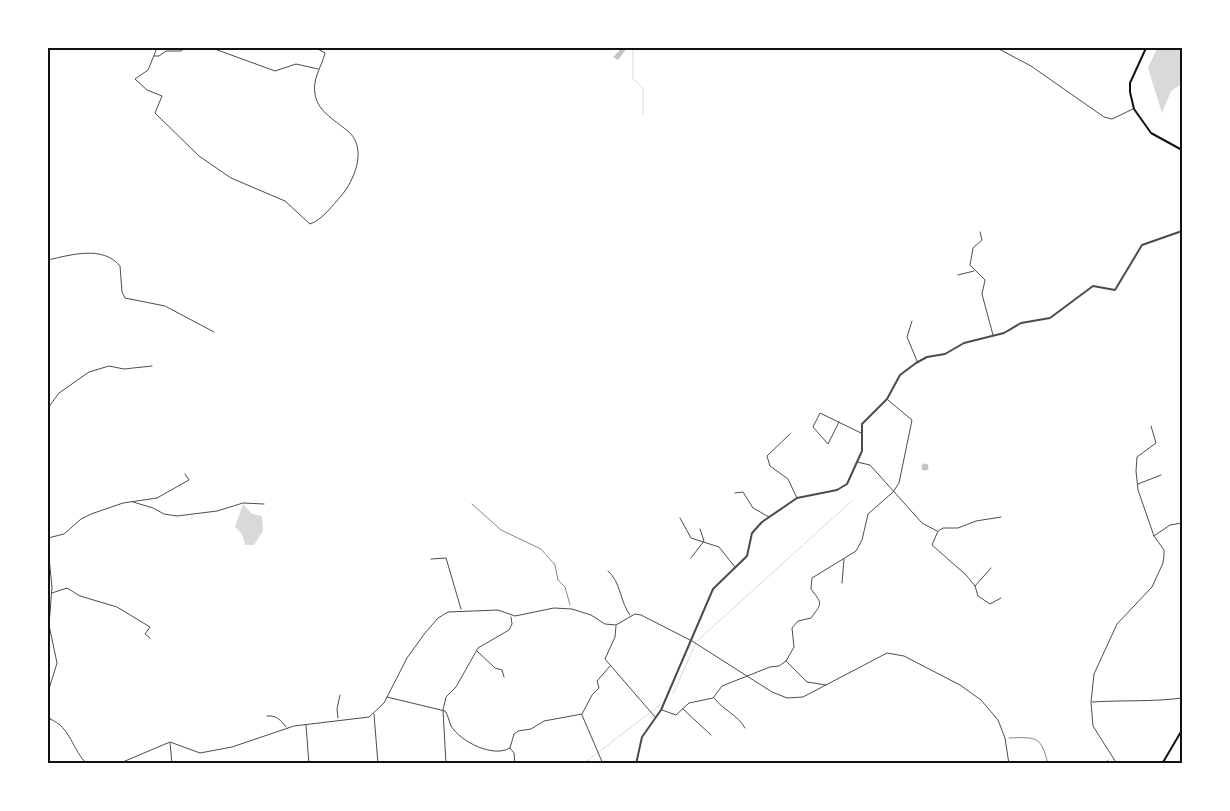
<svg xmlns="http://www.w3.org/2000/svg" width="1230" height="811" viewBox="0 0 1230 811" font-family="Quicksand,sans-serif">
  <rect width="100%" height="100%" fill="#fff"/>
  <!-- water -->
  <path fill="#d9d9d9" d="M1157 48H1182V84L1171 91 1162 113 1148 68Z
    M243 504 252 514 262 516 263 531 254 545H245L242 534 235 527Z"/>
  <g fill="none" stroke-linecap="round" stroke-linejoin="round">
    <!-- stream -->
    <path stroke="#d9d9d9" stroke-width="1" d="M633 48V79L643 88V114
      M804 544 852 501
      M697 641 802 546
      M673 694 695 645
      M583 764 660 705"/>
  </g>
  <!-- building -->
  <path fill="#c4c4c4" d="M622 48H627L618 60 613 57Z
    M921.5 467a3.5 3.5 0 1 1 7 0a3.5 3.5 0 1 1-7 0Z"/>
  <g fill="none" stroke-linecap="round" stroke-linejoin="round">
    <!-- path -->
    <path stroke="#111" stroke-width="0.5" d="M472 504 501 530 541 549 555 565 558 580 565 587 570 605
      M1009 738C1037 737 1041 736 1048 764
      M1104 764 1108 760"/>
    <!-- minor -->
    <path stroke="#4c4c4c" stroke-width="1" d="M157 48 148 70 135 79 147 90 162 96 155 113 199 156 231 178 285 201 310 224C322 220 333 205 341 196 354 181 367 150 350 133 337 121 318 113 315 94 312 79 322 66 325 53L316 48
      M212 48 275 71 296 64 318 69
      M997 48 1031 66 1104 117 1112 119 1133 109
      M154 56H159L166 51H181L185 48
      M980 232 982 240 973 248 970 265 985 280 982 294 993 335
      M48 260C70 255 103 245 120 266L122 292 125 298 165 306 214 332
      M958 275 974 271
      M912 321 907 337 917 361
      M48 408 59 393 89 372 109 366 124 369 152 366
      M839 422 828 444 813 427 820 413 861 433
      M790 434 767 456 770 466 788 479 797 498
      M857 462 870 465 922 523 937 531
      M1138 484 1161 475
      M735 493 743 492 753 508 769 517
      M133 502 153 508 164 514 177 516 217 511 243 503 264 504
      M1001 517 976 521 958 528H943L938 531 932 545 966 575 975 586 978 596 990 604 1001 598
      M680 518 691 538 719 547 735 567
      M1154 536 1170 525 1182 523
      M48 538 64 534 81 519 91 514 123 503 157 498 189 480 185 474
      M48 548 52 587 49 625 57 663 48 692
      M691 558 704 541 700 529
      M431 559 446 558 461 609
      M608 571C621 582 620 602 630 615
      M842 583 844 559
      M975 586 991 568
      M52 593 67 588 80 596 117 607 150 627 145 634 150 638
      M616 626 615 637 605 659 655 717
      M477 651 495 668 502 670 504 677
      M786 661 794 647 792 628 798 621 811 618C823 602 822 604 811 589L812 578 856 551 862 540 868 514 893 492 899 483 912 420 888 400
      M387 697 445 711C448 715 449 721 451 726 461 742 493 758 510 748L514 734 518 731 531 729 544 721 582 714 592 695 599 688 597 681 610 666
      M714 698C723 710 738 715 745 728
      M1092 702C1122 700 1152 702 1182 698
      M683 709 711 735
      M662 710 676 715 689 703 713 698 722 686 770 667 779 666 786 661 807 682 826 685
      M48 711 50 719 48 726
      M374 714 378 764
      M582 715 603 764
      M267 716C276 715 281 720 286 727
      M338 718 337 709 340 695
      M50 719C71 727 72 750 87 764
      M306 725 309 764
      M170 743 172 764
      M510 748 514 753 515 764
      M118 764 170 742 200 753 232 747 294 726 369 717 384 703 407 658 425 633 438 618 448 612 498 610 515 616 554 608 572 609 591 615 605 624 616 625 635 614 641 615 692 641 772 692 787 698 803 697 887 653 904 656 960 685 981 700 998 720 1005 738 1009 764
      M446 764 443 710 446 697 456 687 478 648 509 630 512 624 511 617
      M1117 764 1093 726 1091 702 1094 674 1117 624 1152 587 1163 563 1164 555V550L1154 536 1138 490 1136 471 1137 457 1156 443 1151 426"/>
    <!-- tertiary -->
    <path stroke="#4c4c4c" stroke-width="2" d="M636 764 642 737 661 710 713 589 747 556 752 533 762 522 797 498 837 490 847 484 862 451V424L887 399 900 375 916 363 927 357 945 354 964 343 1004 333 1021 323 1050 318 1093 286 1115 290 1142 245 1182 231"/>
    <!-- secondary -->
    <path stroke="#111" stroke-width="2" d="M1146 48 1130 83V92L1134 109 1151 133 1182 150
      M1162 764 1182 730"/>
  </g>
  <!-- border -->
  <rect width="1230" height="811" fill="none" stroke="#ffffff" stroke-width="98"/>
  <rect x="49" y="49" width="1132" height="713" fill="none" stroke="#111" stroke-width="2"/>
</svg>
